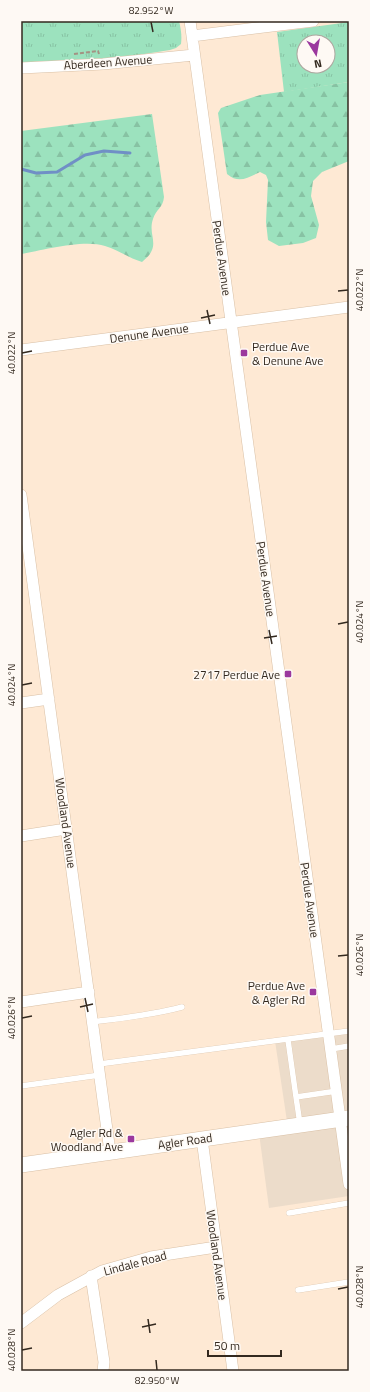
<svg xmlns="http://www.w3.org/2000/svg" width="370" height="1392" viewBox="0 0 370 1392" font-family="'Titillium Web',sans-serif">
  <defs>
    <pattern id="grass-tufts" width="24" height="20" patternUnits="userSpaceOnUse"><rect width="24" height="20" fill="#9ce2be"/><path d="M3 7l-1-3M5 7V3M7 7l1-3M15 17l-1-3M17 17v-4M19 17l1-3" fill="none" stroke="#87c2a3"/></pattern>
    <pattern id="forest-firs" width="22" height="20" patternUnits="userSpaceOnUse"><rect width="22" height="20" fill="#9ce2be"/><path d="M5 1l3.5 6h-7zM16 11l3.5 6h-7z" fill="#87c2a3"/></pattern>
  </defs>
  <rect width="100%" height="100%" fill="#fee9d4"/>
  <!-- commercial -->
  <path fill="#ecdcca" d="M349 1031V1196L269 1208 259 1133 288 1128 275 1041Z"/>
  <!-- grass -->
  <path fill="url(#grass-tufts)" fill-rule="evenodd" d="M21 21H179C181 29 182 36 181 44L176 48 170 50 113 59 21 66Z
    M349 22V82L284 92 277 32ZM304 42H328V66H304Z"/>
  <!-- forest -->
  <path fill="url(#forest-firs)" d="M349 82V161L322 172 313 181 311 196 319 225 316 238 303 243 279 246 268 240 266 222 268 180 266 175 260 172C247 178 239 184 227 174L218 113 221 108 260 95Z
    M152 114 164 197C163 208 156 209 153 219 147 237 163 245 142 262 129 258 118 250 105 246 84 239 43 250 21 254V131Z"/>
  <g fill="none" stroke-linecap="round" stroke-linejoin="round">
    <!-- stream -->
    <path stroke="#708fc6" stroke-width="3" d="M21 169 36 173 57 172 85 155 104 151 130 153"/>
    <!-- lane casing -->
    <g stroke="#d9c0a6" stroke-width="6">
      <path id="lane" d="M93 1022C123 1018 153 1015 182 1007
        M288 1040 296 1097
        M331 1049 349 1046
        M99 1064 349 1031
        M21 1086 100 1075
        M300 1124 296 1097 337 1091
        M289 1213 349 1203
        M298 1290 349 1282"/>
    </g>
    <!-- street casing -->
    <g stroke="#d9c0a6" stroke-width="12">
      <path id="street" d="M190 21 349 1184
        M192 36 313 21
        M21 68 103 64 194 55
        M21 350 349 307
        M21 495 110 1152
        M21 703 49 699
        M21 836 66 829
        M21 1002 89 992
        M202 1139 233 1371
        M91 1276 104 1362 103 1371
        M21 1323 58 1295 102 1271 151 1257 216 1247"/>
    </g>
    <!-- secondary casing -->
    <g stroke="#d9c0a6" stroke-width="16">
      <path id="secondary" d="M21 1165 349 1118"/>
    </g>
    <!-- path -->
    <path stroke="#a39383" stroke-width="2" stroke-dasharray="4 2" stroke-linecap="butt" d="M74 54 98 51 99 54"/>
    <!-- lane -->
    <use href="#lane" stroke="#fff" stroke-width="5.5"/>
    <!-- street -->
    <use href="#street" stroke="#fff" stroke-width="11"/>
    <!-- secondary -->
    <use href="#secondary" stroke="#fff" stroke-width="15"/>
  </g>
  <!-- ticks -->
  <path fill="none" stroke="#33291f" stroke-width="1.5" d="M151 22 153 32M338 291 348 290M207 310 210 324M201 318 215 315M22 353 32 351M338 624 348 622M269 630 272 644M264 638 277 636M22 685 32 683M338 956 348 955M85 998 88 1012M80 1007 93 1004M22 1018 32 1016M338 1289 348 1287M148 1319 150 1333M142 1327 156 1324M22 1350 32 1348M156 1360 157 1370"/>
  <!-- markers -->
  <g fill="#9b389e" stroke="#fef9f4" stroke-width="1.5">
    <rect x="240" y="349" width="8" height="8" rx="2"/>
    <rect x="284" y="670" width="8" height="8" rx="2"/>
    <rect x="309" y="988" width="8" height="8" rx="2"/>
    <rect x="127" y="1135" width="8" height="8" rx="2"/>
  </g>
  <g text-anchor="middle" dominant-baseline="central" stroke-width="3" stroke-linejoin="round" paint-order="stroke">
    <!-- street labels -->
    <g font-size="12" fill="#33291f" stroke="#fef9f4">
      <text transform="translate(108 62) rotate(-4)">Aberdeen Avenue</text>
      <text transform="translate(222 258) rotate(82)">Perdue Avenue</text>
      <text transform="translate(149 333) rotate(-8)">Denune Avenue</text>
      <text transform="translate(266 579) rotate(82)">Perdue Avenue</text>
      <text transform="translate(66 823) rotate(82)">Woodland Avenue</text>
      <text transform="translate(310 900) rotate(82)">Perdue Avenue</text>
      <text transform="translate(185 1141) rotate(-8)">Agler Road</text>
      <text transform="translate(217 1255) rotate(82)">Woodland Avenue</text>
      <text transform="translate(135 1263) rotate(-15)">Lindale Road</text>
    </g>
    <!-- poi labels -->
    <g font-size="12" fill="#33291f" stroke="#fef9f4" text-anchor="end">
      <text x="252" y="346" text-anchor="start">Perdue Ave<tspan x="252" dy="14">&amp; Denune Ave</tspan></text>
      <text x="280" y="674">2717 Perdue Ave</text>
      <text x="305" y="985">Perdue Ave<tspan x="305" dy="14">&amp; Agler Rd</tspan></text>
      <text x="123" y="1132">Agler Rd &amp;<tspan x="123" dy="14">Woodland Ave</tspan></text>
    </g>
  </g>
  <!-- border -->
  <rect width="370" height="1392" fill="none" stroke="#fef9f4" stroke-width="44"/>
  <!-- north arrow -->
  <g transform="translate(316 54) rotate(169)"><circle r="19" fill="#fef9f4" stroke="#ada69f"/>
  <path d="M0-3L7 15L0 10L-7 15Z" fill="#9b389e"/>
  <text y="-6" font-size="11" font-weight="bold" text-anchor="middle" fill="#33291f">N</text>
  </g>
  <!-- scale -->
  <path d="M208 1350v6h73v-6" fill="none" stroke="#33291f" stroke-width="2"/>
  <text x="214" y="1350" font-size="12" fill="#33291f" stroke="#fef9f4" stroke-width="3" paint-order="stroke">50 m</text>
  <rect x="22" y="22" width="326" height="1348" fill="none" stroke="#33291f" stroke-width="1.5"/>
  <g font-size="10" text-anchor="middle" fill="#33291f">
    <text x="151" y="14">82.952°W</text>
    <text transform="translate(359 290) rotate(-90)" y="4">40.022°N</text>
    <text transform="translate(11 353) rotate(-90)" y="4">40.022°N</text>
    <text transform="translate(359 622) rotate(-90)" y="4">40.024°N</text>
    <text transform="translate(11 685) rotate(-90)" y="4">40.024°N</text>
    <text transform="translate(359 955) rotate(-90)" y="4">40.026°N</text>
    <text transform="translate(11 1018) rotate(-90)" y="4">40.026°N</text>
    <text transform="translate(359 1287) rotate(-90)" y="4">40.028°N</text>
    <text transform="translate(11 1350) rotate(-90)" y="4">40.028°N</text>
    <text x="157" y="1384">82.950°W</text>
  </g>
</svg>
